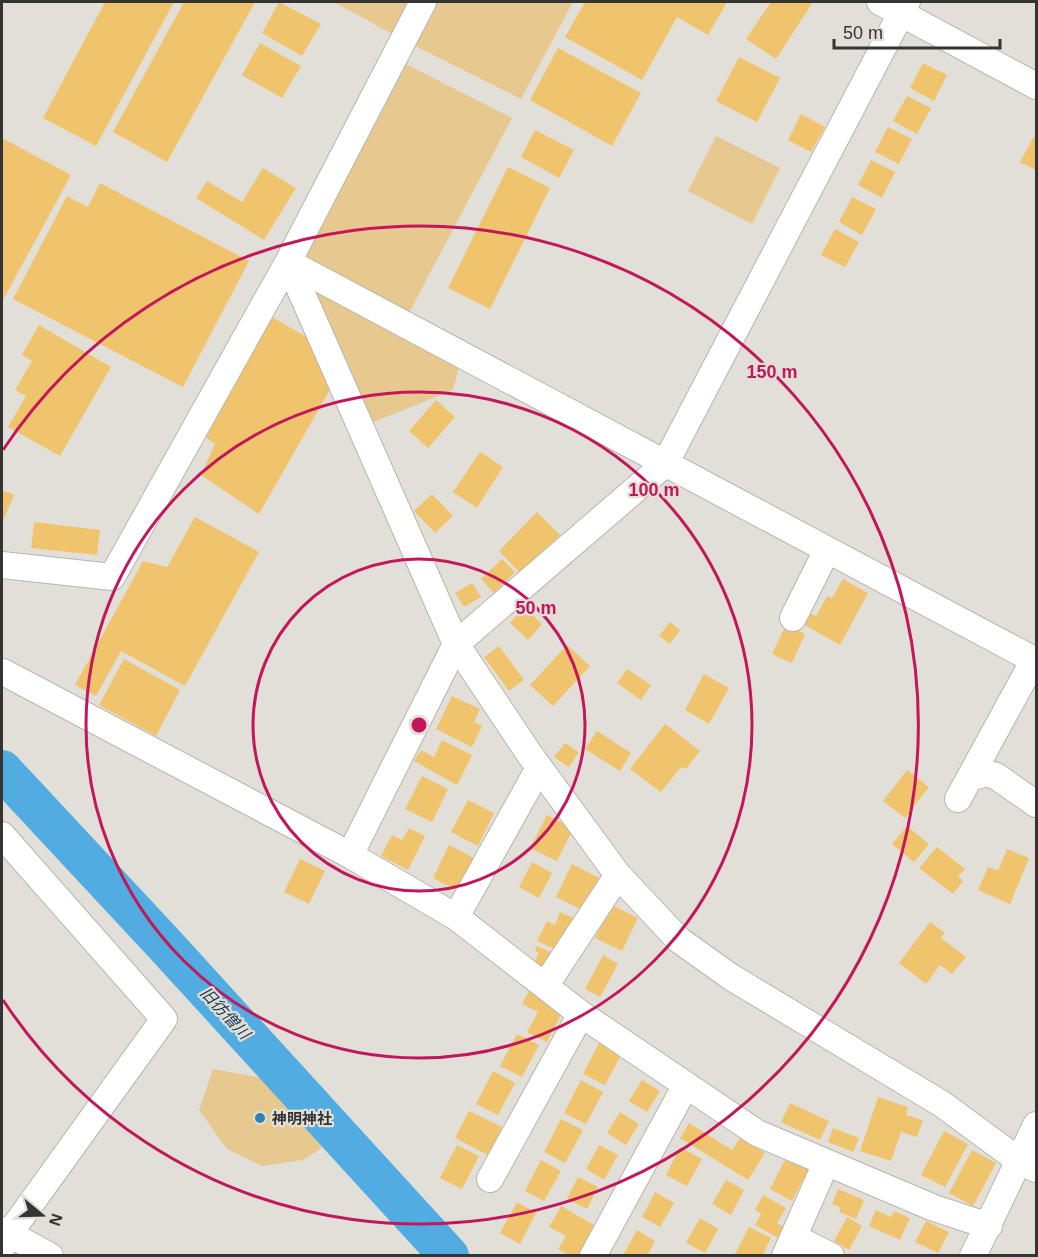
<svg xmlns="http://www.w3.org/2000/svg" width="1038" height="1257" viewBox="0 0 1038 1257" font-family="Arial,'Noto Sans JP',sans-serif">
  <rect width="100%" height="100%" fill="#e2dfd9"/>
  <!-- green -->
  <path fill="#e7c98f" d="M334 2H573L521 99 403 40Z
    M394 58 512 118 403 324 288 262Z
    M716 136 780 168 752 224 688 191Z
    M293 274 462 356 453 390 361 427Z
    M213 1069 275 1080 322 1148 303 1160 262 1166 227 1149 199 1110Z"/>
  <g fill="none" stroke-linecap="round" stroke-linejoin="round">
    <!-- river -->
    <path stroke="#51ace2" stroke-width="40" d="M2 770 166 946 449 1256"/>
  </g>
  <!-- building -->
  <path fill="#f0c46c" d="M105 2H174L96 146 43 118Z
    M184 2H255L167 162 113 132Z
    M279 2 321 24 302 56 262 33Z
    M585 2H727L708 35 677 17 642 80 565 37Z
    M771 2H813L776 59 746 39Z
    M260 43 301 66 282 98 242 75Z
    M558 48 641 93 612 146 530 100Z
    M739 57 780 78 757 122 716 101Z
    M923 63 947 75 934 101 910 88Z
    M907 96 931 108 917 134 893 121Z
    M801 114 825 127 811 152 788 140Z
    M888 127 912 139 899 164 875 152Z
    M535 130 574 150 559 178 521 157Z
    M1034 136 1036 138V170L1020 162Z
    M2 138 71 175 2 302Z
    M871 160 895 172 882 198 858 185Z
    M508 167 550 188 490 309 448 288Z
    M263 168 296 188 264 240 196 198 207 181 242 202Z
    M100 183 249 261 183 387 13 299 67 196 88 207Z
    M852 197 876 209 862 235 839 222Z
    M835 229 859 242 845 267 821 255Z
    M270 316 312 340 332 386 259 514 201 475 215 444 200 433Z
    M39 325 111 367 60 456 8 427 26 396 15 390 32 361 22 355Z
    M436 400 455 417 428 448 409 431Z
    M480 452 503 467 477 508 453 492Z
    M2 490 14 495 2 523Z
    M432 494 453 516 435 533 414 511Z
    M537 512 560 535 521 574 499 551Z
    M195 517 259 552 185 686 121 651 96 696 75 685 143 561 167 567Z
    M34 522 100 530 97 555 31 548Z
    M502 559 515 572 494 593 481 579Z
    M843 579 868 593 840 645 803 624 809 613 816 616 827 596 832 598Z
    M472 583 481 597 464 607 455 593Z
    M524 607 542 624 528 640 510 623Z
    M670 622 680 630 670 644 659 636Z
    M790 627 805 634 792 663 772 654 784 629 789 630Z
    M567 645 590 666 553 706 530 685Z
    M499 646 524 680 509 691 484 657Z
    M124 659 180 690 156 736 99 705Z
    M627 669 651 685 641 700 617 683Z
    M704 674 729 688 709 724 685 710Z
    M452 696 480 709 474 722 482 726 472 747 436 729Z
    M665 724 700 751 686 769 681 767 661 792 630 769Z
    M597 731 631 753 620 771 585 749Z
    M442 740 472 755 457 785 414 761 421 750 434 757Z
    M565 743 579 752 569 767 554 757Z
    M907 770 929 787 905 818 883 801Z
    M422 776 448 789 432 822 405 809Z
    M468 800 494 813 478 846 451 832Z
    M547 815 573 829 557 861 530 848Z
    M907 826 929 844 914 862 892 844Z
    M409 828 425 836 408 870 381 856 392 835 402 840Z
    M449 845 476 859 460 892 433 878Z
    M937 847 965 869 958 877 963 881 953 894 919 868Z
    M1007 849 1029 858 1010 904 978 890 988 867 998 871Z
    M300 859 325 871 309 904 284 892Z
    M532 862 552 873 539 898 519 887Z
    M572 864 599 878 582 910 556 897Z
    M612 905 638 918 622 951 595 938Z
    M560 912 576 919 561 952 537 941 547 921 555 925Z
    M930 922 945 933 941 938 966 957 952 974 940 965 926 984 899 963Z
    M537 946 559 956 552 972 534 963 539 953 535 951Z
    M603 955 618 964 600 997 585 989Z
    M529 991 564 1009 547 1042 527 1032 538 1012 522 1004Z
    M517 1034 539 1045 522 1077 500 1066Z
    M600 1041 622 1053 605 1085 583 1074Z
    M493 1071 515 1083 498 1115 476 1104Z
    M581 1080 603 1092 586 1124 564 1113Z
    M642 1080 660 1091 647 1112 629 1101Z
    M878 1097 908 1107 906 1115 923 1120 917 1137 901 1132 891 1161 860 1151Z
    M790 1103 829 1121 820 1140 781 1122Z
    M469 1111 502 1127 488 1155 455 1138Z
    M620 1112 639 1124 626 1145 607 1133Z
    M561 1119 583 1130 565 1163 544 1152Z
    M689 1123 732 1150 740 1138 765 1153 748 1180 680 1138Z
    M833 1128 859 1138 853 1152 828 1142Z
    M944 1131 968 1144 945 1187 921 1175Z
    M457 1145 479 1156 462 1189 440 1178Z
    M599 1145 618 1155 604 1180 586 1169Z
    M680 1147 702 1159 687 1186 666 1175Z
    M972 1150 996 1163 973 1206 949 1193Z
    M787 1156 809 1168 792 1201 770 1189Z
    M541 1160 561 1171 544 1201 525 1191Z
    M578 1177 598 1187 587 1209 567 1199Z
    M726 1180 744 1190 731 1215 712 1204Z
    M838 1189 864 1200 856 1219 839 1212 841 1208 832 1204Z
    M655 1192 674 1203 660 1227 642 1217Z
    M763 1195 786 1208 777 1223 786 1228 780 1239 755 1225 761 1214 755 1210Z
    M517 1202 536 1213 520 1244 500 1233Z
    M561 1206 594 1225 578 1256H570L558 1249 566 1236 549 1227Z
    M876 1210 891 1217 894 1211 910 1218 900 1240 869 1226Z
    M847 1217 862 1226 849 1250 834 1241Z
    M700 1218 718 1229 705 1253 686 1243Z
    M926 1221 949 1232 938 1253 915 1242Z
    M749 1227 771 1238 762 1256H734Z
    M637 1230 655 1241 647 1256H625L623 1255Z"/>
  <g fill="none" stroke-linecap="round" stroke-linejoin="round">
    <!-- minor casing -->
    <g stroke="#b8b5af" stroke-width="28">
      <path id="minor" d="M880 2 1036 86
        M288 262 456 644 530 755 618 875 679 940 731 977 942 1104 1018 1160 1036 1169
        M288 262 1036 661
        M2 565 112 577 288 262 423 2
        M793 618 827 550
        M3 672 350 855 456 917 581 1014 757 1133 934 1208 989 1226
        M970 778 986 773 996 776 1036 804
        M958 799 1034 660
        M2 835 164 1019 9 1234 2 1247
        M350 855 456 644 665 464 907 2
        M456 917 539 768
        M545 986 618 875
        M490 1179 581 1014
        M2 1230 50 1256
        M793 1237 831 1256
        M593 1256 686 1085
        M785 1256 826 1163
        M973 1256 1036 1125"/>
    </g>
    <!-- minor -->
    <use href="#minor" stroke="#fff" stroke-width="26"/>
  </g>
  <!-- distance rings -->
  <g fill="none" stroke="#c2185b" stroke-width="3">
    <circle cx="419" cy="725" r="166"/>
    <circle cx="419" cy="725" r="333"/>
    <path d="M3 450A499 499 0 1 1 3 1000"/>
  </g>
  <!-- markers -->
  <circle fill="#3084b4" stroke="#e2dfd9" stroke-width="2" cx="260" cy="1118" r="6"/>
  <g text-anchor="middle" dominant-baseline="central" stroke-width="4.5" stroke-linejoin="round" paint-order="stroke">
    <!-- poi labels -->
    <g font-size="15" font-weight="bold" fill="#353432" stroke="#e2dfd9" text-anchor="start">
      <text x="272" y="1118">神明神社</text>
    </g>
    <!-- water labels -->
    <g font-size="16" font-style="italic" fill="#11394f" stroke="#e2dfd9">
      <text transform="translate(225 1013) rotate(47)">旧彷僧川</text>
    </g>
  </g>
  <circle cx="419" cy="725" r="9" fill="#c2185b" stroke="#e2dfd9" stroke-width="3"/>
  <g font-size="18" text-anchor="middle" font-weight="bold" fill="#c2185b" stroke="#e2dfd9" stroke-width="4.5" stroke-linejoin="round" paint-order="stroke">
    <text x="772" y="378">150 m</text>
    <text x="654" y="496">100 m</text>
    <text x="536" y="614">50 m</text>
  </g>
  <!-- border -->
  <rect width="1038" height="1257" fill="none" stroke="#353432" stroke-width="6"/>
  <!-- north arrow -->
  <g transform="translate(42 1215) rotate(109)" stroke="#e2dfd9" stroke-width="4.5" paint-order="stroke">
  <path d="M0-4.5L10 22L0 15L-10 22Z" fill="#353432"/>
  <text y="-9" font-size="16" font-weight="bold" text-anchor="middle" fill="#353432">N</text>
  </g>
  <!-- scale -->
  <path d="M834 39v9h166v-9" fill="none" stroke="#353432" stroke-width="3"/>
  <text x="843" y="39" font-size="18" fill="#353432" stroke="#e2dfd9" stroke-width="4.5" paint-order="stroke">50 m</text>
</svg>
